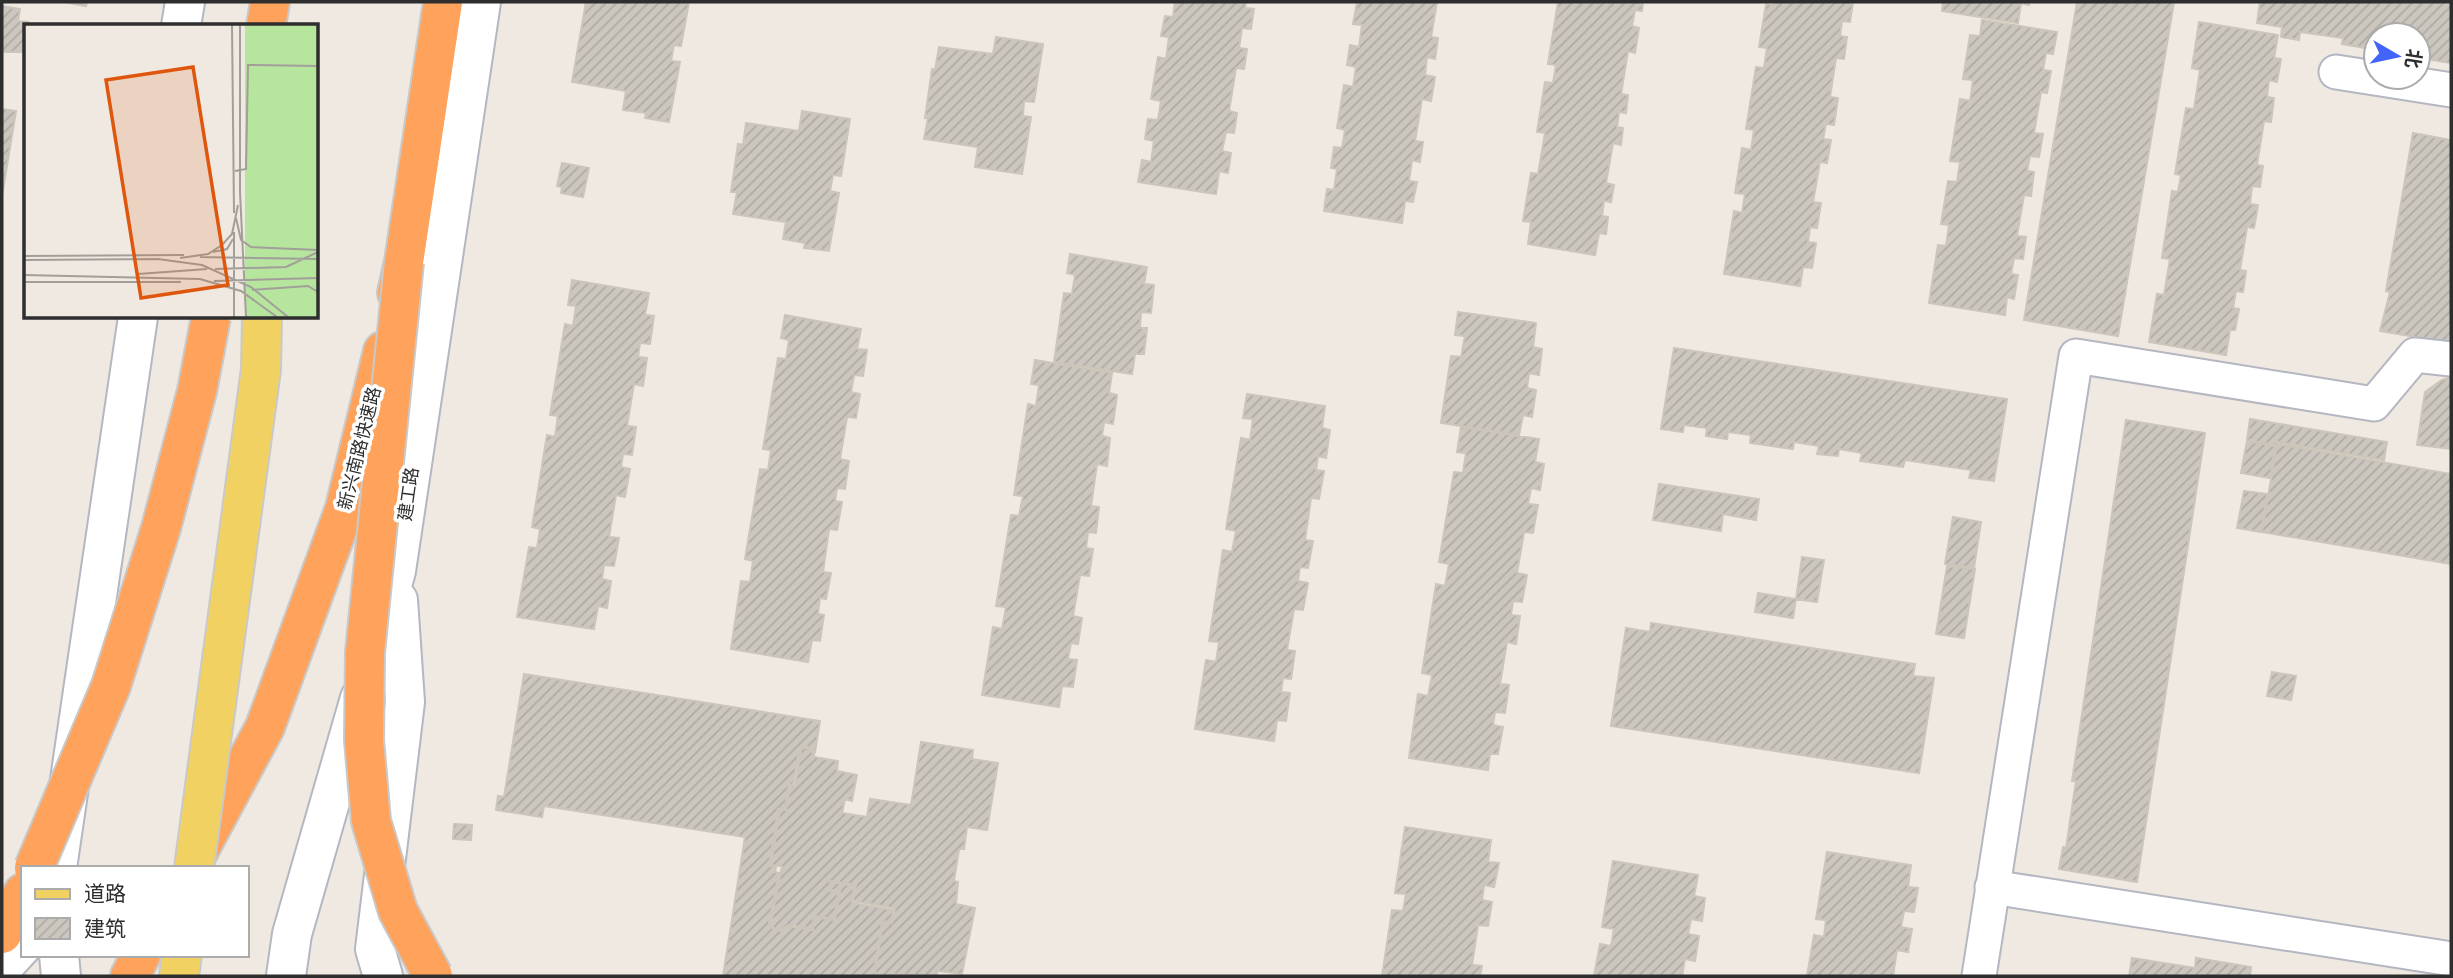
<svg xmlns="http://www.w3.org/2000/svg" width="2453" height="978" viewBox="0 0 2453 978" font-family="'Titillium Web','Noto Sans SC',sans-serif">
  <defs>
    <pattern id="building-hatch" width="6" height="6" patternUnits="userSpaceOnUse" patternTransform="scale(1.75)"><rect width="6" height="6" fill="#cbc7bf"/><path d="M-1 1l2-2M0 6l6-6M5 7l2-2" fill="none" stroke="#afaba4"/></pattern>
  </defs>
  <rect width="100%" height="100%" fill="#efe9e1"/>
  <!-- building -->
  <path fill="url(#building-hatch)" stroke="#cbc5ba" stroke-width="2" d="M64 2H87L86 6Z
    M586 2H689L681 46 674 45 671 61 680 62 669 122 645 118 646 113 623 110 626 91 572 82Z
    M1175 2H1246L1245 8 1254 9 1251 29 1242 28 1239 48 1247 49 1244 69 1236 68 1229 111 1237 113 1234 133 1226 132 1222 151 1231 153 1228 173 1219 171 1216 194 1138 182 1142 160 1151 162 1154 141 1145 139 1148 119 1158 120 1161 101 1151 99 1158 57 1166 59 1169 37 1161 36 1165 16 1173 17Z
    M1357 2H1437L1431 37 1438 38 1435 59 1427 57 1425 75 1435 77 1431 101 1422 99 1415 141 1423 142 1420 162 1412 160 1409 181 1417 182 1413 202 1405 201 1402 223 1324 211 1327 189 1334 190 1337 169 1331 168 1334 147 1342 148 1345 130 1337 128 1344 85 1353 87 1356 67 1347 65 1350 45 1359 47 1362 25 1353 24Z
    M1558 2H1643L1642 11 1635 10 1632 26 1639 28 1635 53 1628 51 1621 94 1628 95 1626 113 1619 112 1617 127 1623 128 1621 145 1613 143 1606 183 1614 185 1611 202 1604 201 1602 216 1608 217 1606 234 1599 233 1595 255 1528 244 1531 222 1523 221 1531 173 1538 174 1545 133 1537 132 1545 82 1553 83 1556 65 1548 64Z
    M1775 2H1853L1850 22 1842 21 1840 36 1847 37 1844 59 1836 58 1830 97 1838 98 1834 125 1826 124 1823 139 1831 140 1827 163 1820 162 1813 202 1821 203 1817 228 1810 227 1808 242 1816 243 1812 268 1803 267 1800 286 1724 274 1734 211 1742 213 1745 194 1735 193 1742 148 1751 150 1754 130 1746 129 1756 67 1764 68 1767 48 1759 47 1766 4 1774 5Z
    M1943 2H2029V5L2021 3 2018 23 1942 11Z
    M2077 2H2174L2118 336 2024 320Z
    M2260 2H2451V63L2419 58 2418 35H2376V50L2342 44 2343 38 2300 32 2299 40 2281 37 2282 27 2257 23Z
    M2 6 20 9 18 21 28 22 24 52H2Z
    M1982 20 2057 32 2053 54 2046 53 2043 70 2051 71 2047 93 2041 92 2034 133 2043 134 2039 157 2030 156 2027 171 2034 172 2031 196 2024 195 2017 236 2026 237 2023 259 2014 258 2011 274 2018 275 2014 299 2007 297 2005 315 1929 303 1938 245 1946 246 1949 225 1941 224 1948 181 1957 182 1960 162 1950 161 1960 99 1970 101 1973 80 1963 79 1970 35 1980 36Z
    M2199 22 2278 35 2274 58 2281 59 2277 82 2269 80 2267 97 2274 98 2271 122 2264 121 2257 165 2263 166 2260 187 2252 186 2250 204 2258 205 2254 228 2247 227 2240 270 2246 271 2243 292 2236 291 2233 308 2239 309 2235 330H2230L2226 355 2149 342 2157 294 2164 295 2170 259 2162 258 2172 191 2178 192 2181 175 2175 174 2186 108 2194 109 2200 70 2192 68Z
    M996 37 1043 44 1034 102 1024 101 1023 116 1031 117 1022 174 975 167 978 147 924 139 928 118H925L932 69 935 70 939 47 993 54Z
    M2 109 16 111 2 196Z
    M802 111 850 119 841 176 833 175 830 191 839 193 829 251 804 248 805 243 783 239 786 222 733 214 737 192H731L738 144 743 145 746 123 799 131Z
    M2413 133 2451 140V343L2380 331 2390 292 2386 291Z
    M562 163 589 168 583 197 561 193 562 187 557 186Z
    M1070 254 1147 267 1144 284 1154 285 1151 313 1141 312 1140 328H1147L1144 354H1135L1132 374 1054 362 1064 293 1072 294 1075 275 1067 273Z
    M572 280 649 293 645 315 654 316 650 344 640 343 638 357 647 358 643 386 634 384 627 426 636 427 632 455 623 454 621 467 630 469 625 497 616 495 609 537 619 538 614 566 604 565 602 579 611 581 607 608 598 606 594 629 517 617 529 547 537 548 540 529 532 527 547 435 555 437 558 416 550 415 565 324 573 326 576 306 568 305Z
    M1458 312 1536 323 1533 347 1542 349 1539 375 1529 373 1527 388 1536 390 1532 417 1523 415 1519 435 1441 423 1451 356 1461 357 1465 336 1455 335Z
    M785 315 861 329 857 349 867 350 863 376 854 375 851 392 860 394 856 418 847 417 840 459 849 461 845 489 837 488 835 501 842 502 837 530 829 529 823 572 831 573 826 599 820 598 818 614 824 615 820 641 812 640 808 662 731 649 741 581 750 582 753 561 745 559 760 469 768 470 771 450 763 449 778 358 786 359 789 340 781 338Z
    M1674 348 2007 399 1994 481 1969 478 1971 470 1905 460 1903 467 1860 461 1862 453 1839 449 1838 456 1817 454 1819 446 1794 442 1793 449 1750 443 1751 435 1728 432 1727 439 1706 436 1707 428 1684 425 1683 432 1661 429Z
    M1035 360 1112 373 1109 393 1117 395 1113 424 1104 422 1102 436 1110 438 1107 466 1097 464 1091 506 1099 507 1096 533 1088 532 1086 548 1093 549 1089 576 1080 575 1073 616 1082 618 1078 644 1071 643 1068 659 1077 660 1073 687 1062 686 1059 707 982 695 993 627 1002 629 1006 607 996 606 1011 515 1019 516 1023 496 1014 495 1028 404 1036 406 1039 385 1031 384Z
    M2451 377V449L2417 445 2425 392 2442 380Z
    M1247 394 1325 406 1322 428 1330 430 1326 458 1318 456 1316 470 1324 471 1319 499 1311 498 1305 540 1313 541 1308 568 1300 567 1298 581 1308 583 1303 610 1294 609 1287 650 1295 651 1291 679 1283 678 1281 692 1290 693 1286 721 1277 720 1274 741 1195 729 1206 660 1216 662 1219 642 1209 641 1223 550 1232 552 1236 531 1226 529 1241 438 1250 440 1253 419 1243 418Z
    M2250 419 2387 442 2384 460 2277 442 2276 445 2247 440Z
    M2126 420 2205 433 2137 882 2059 869 2063 847 2066 848 2076 781H2072Z
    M1461 427 1539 439 1535 462 1544 464 1540 490 1531 488 1528 504 1538 505 1533 533 1524 532 1517 573 1527 575 1522 602 1513 601 1511 615 1520 616 1516 644 1507 642 1500 684 1509 685 1505 713 1495 712 1493 725 1503 727 1498 754H1490L1488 770 1409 758 1418 694 1428 696 1432 675 1422 673 1436 584 1445 586 1449 564 1439 562 1454 472 1463 473 1466 453 1457 452Z
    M2247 441 2275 446 2270 478 2241 473Z
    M2277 444 2451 474V564L2262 532Z
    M1659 484 1759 499 1756 520 1723 514 1721 531 1653 520Z
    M2244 491 2267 494 2261 532 2237 528Z
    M1953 517 1981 522 1974 568 1945 564Z
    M1802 557 1824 560 1817 602 1796 599Z
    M1947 566 1975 569 1964 638 1936 634Z
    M1758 593 1796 599 1793 618 1755 612Z
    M1651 623 1915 664 1913 676 1934 678 1919 773 1611 726 1626 628 1650 632Z
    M2272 672 2296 676 2291 700 2267 696Z
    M524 674 820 721 815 752 806 746 799 750 793 785 789 784 785 808 778 809 769 866 776 867 775 872 779 873 769 923 774 930 781 931 789 926 813 930 815 917 835 920 840 891 830 890 832 882 854 886 852 903 893 910 891 922 882 921 874 971 876 976H723L745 837 544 806 542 817 496 810 498 796 504 797Z
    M921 742 973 750 972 759 998 763 987 830 967 827 964 849H959L954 881 958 882 956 904 975 908 962 974 938 971 936 976 890 974 888 976H878L875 972 883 922 892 923 895 908 853 901 856 885 830 881 829 891 838 893 834 919 814 916 812 928 788 925 781 930 774 929 771 923 782 866 771 865 780 809 786 810 790 786 795 787 801 750 806 747 814 754V757L838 761 837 771 857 775 852 801 845 799 842 813 867 817 870 799 911 805Z
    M454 824 472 825 471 840 453 839Z
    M1405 827 1491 840 1488 862 1499 863 1494 887 1484 885 1482 900 1492 902 1488 926 1478 925 1472 965 1482 966 1480 976H1382L1392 910 1403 911 1406 894 1395 893Z
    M1827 852 1911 865 1908 887 1918 888 1914 912 1904 911 1901 927 1912 929 1908 952 1897 950 1893 976H1807L1814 935 1824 937 1826 920 1816 919Z
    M1613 861 1698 875 1694 896 1705 898 1702 921 1691 919 1688 934 1699 936 1695 961 1685 959 1682 976H1594L1600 944 1611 946 1614 929 1602 927Z
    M2132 958 2195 968 2196 958 2251 967 2250 976H2129Z"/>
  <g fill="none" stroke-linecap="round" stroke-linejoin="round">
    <!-- street casing -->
    <g stroke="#b4b7c1" stroke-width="37">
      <path id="street" d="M2336 72 2451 90
        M1992 887 2451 959
        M1979 976 2076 356 2374 404 2415 355 2451 359"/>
    </g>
    <!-- secondary casing -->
    <g stroke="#b4b7c1" stroke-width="42">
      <path id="secondary" d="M181 26 185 2
        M376 643 396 571 481 2
        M57 868 138 317
        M59 955 61 976
        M2 968 23 945
        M286 976 292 934 360 698
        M383 976 375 949 405 702 398 600"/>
    </g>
    <!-- primary casing -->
    <g stroke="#c9c9c9" stroke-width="42">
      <path id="primary" d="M179 976 182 955"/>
    </g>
    <!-- highway casing -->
    <g stroke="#c9c9c9" stroke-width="42">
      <path id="highway" d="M266 26 270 2
        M397 293 404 262 443 2
        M197 854 265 727 345 508 383 351
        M2 934 23 893
        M130 976 141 955"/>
    </g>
    <!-- street -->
    <use href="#street" stroke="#fff" stroke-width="33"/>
    <!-- secondary -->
    <use href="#secondary" stroke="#fff" stroke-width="38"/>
    <!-- primary -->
    <use href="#primary" stroke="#f2d163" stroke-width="38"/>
    <!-- highway -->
    <use href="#highway" stroke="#ffa35c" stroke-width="38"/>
    <!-- primary-bridge casing -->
    <g stroke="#c9c9c9" stroke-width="42" stroke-linecap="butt">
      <path id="primary-bridge" d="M194 868 261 369 262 317"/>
    </g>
    <!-- highway-bridge casing -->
    <g stroke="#c9c9c9" stroke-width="42" stroke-linecap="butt">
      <path id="highway-bridge" d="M404 262 365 652 364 740 371 821 398 911 433 976
        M34 868 111 686 161 528 197 391 211 317"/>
    </g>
    <!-- primary-bridge -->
    <use href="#primary-bridge" stroke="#f2d163" stroke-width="38"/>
    <!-- highway-bridge -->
    <use href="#highway-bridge" stroke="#ffa35c" stroke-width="38"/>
  </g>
  <g text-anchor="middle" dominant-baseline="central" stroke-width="7" stroke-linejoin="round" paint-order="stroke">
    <!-- street labels -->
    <g font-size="18" fill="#2e2e2e" stroke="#fff">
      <text transform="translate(359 448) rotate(-76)">新兴南路快速路</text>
      <text transform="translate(408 494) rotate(-82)">建工路</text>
    </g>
  </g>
  <!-- overview -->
  <g transform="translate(24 24)">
    <rect width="294" height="294" fill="#efe9e1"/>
    <path d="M221 1H294V293H221Z" fill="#b6e59e"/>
    <path fill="none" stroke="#a29e99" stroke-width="2" d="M208 1 210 189M211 147 222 145 224 41 294 42M216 168V1M216 168 222 293M212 194 217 216 227 223 294 226M189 228 203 225 209 215M0 232 160 231M176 233 294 235M156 234 184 230 198 221 208 210 214 181M0 236 134 235 178 241 227 263 264 293M191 245 262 243 294 228M114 250 183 245M0 251 176 255 217 267 253 293M190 257 294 254M0 258H157M228 266 284 262 294 268M210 293V208"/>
    <path fill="#df570e" fill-opacity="0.15" stroke="#df570e" stroke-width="3.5" d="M169 43 204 261 117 274 82 56Z"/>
    <rect width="294" height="294" fill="none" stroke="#2e2e2e" stroke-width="3.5"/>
  </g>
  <!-- border -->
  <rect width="2453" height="978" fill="none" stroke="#2e2e2e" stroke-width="7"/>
  <!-- legend -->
  <rect x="21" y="866" width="228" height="91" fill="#ffffff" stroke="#ababab" stroke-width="2"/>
  <rect x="35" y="889" width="35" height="10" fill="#f2d163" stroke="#ababab" stroke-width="2"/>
  <text x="84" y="901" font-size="21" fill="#2e2e2e">道路</text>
  <rect x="35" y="918" width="35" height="21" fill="url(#building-hatch)" stroke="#ababab" stroke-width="2"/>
  <text x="84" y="936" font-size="21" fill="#2e2e2e">建筑</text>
  <!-- north arrow -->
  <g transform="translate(2397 56) rotate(99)"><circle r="33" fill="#ffffff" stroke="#ababab" stroke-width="2"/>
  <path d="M0-5L12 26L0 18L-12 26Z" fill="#4264fb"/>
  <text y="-10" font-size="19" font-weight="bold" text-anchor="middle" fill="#2e2e2e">北</text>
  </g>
</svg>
